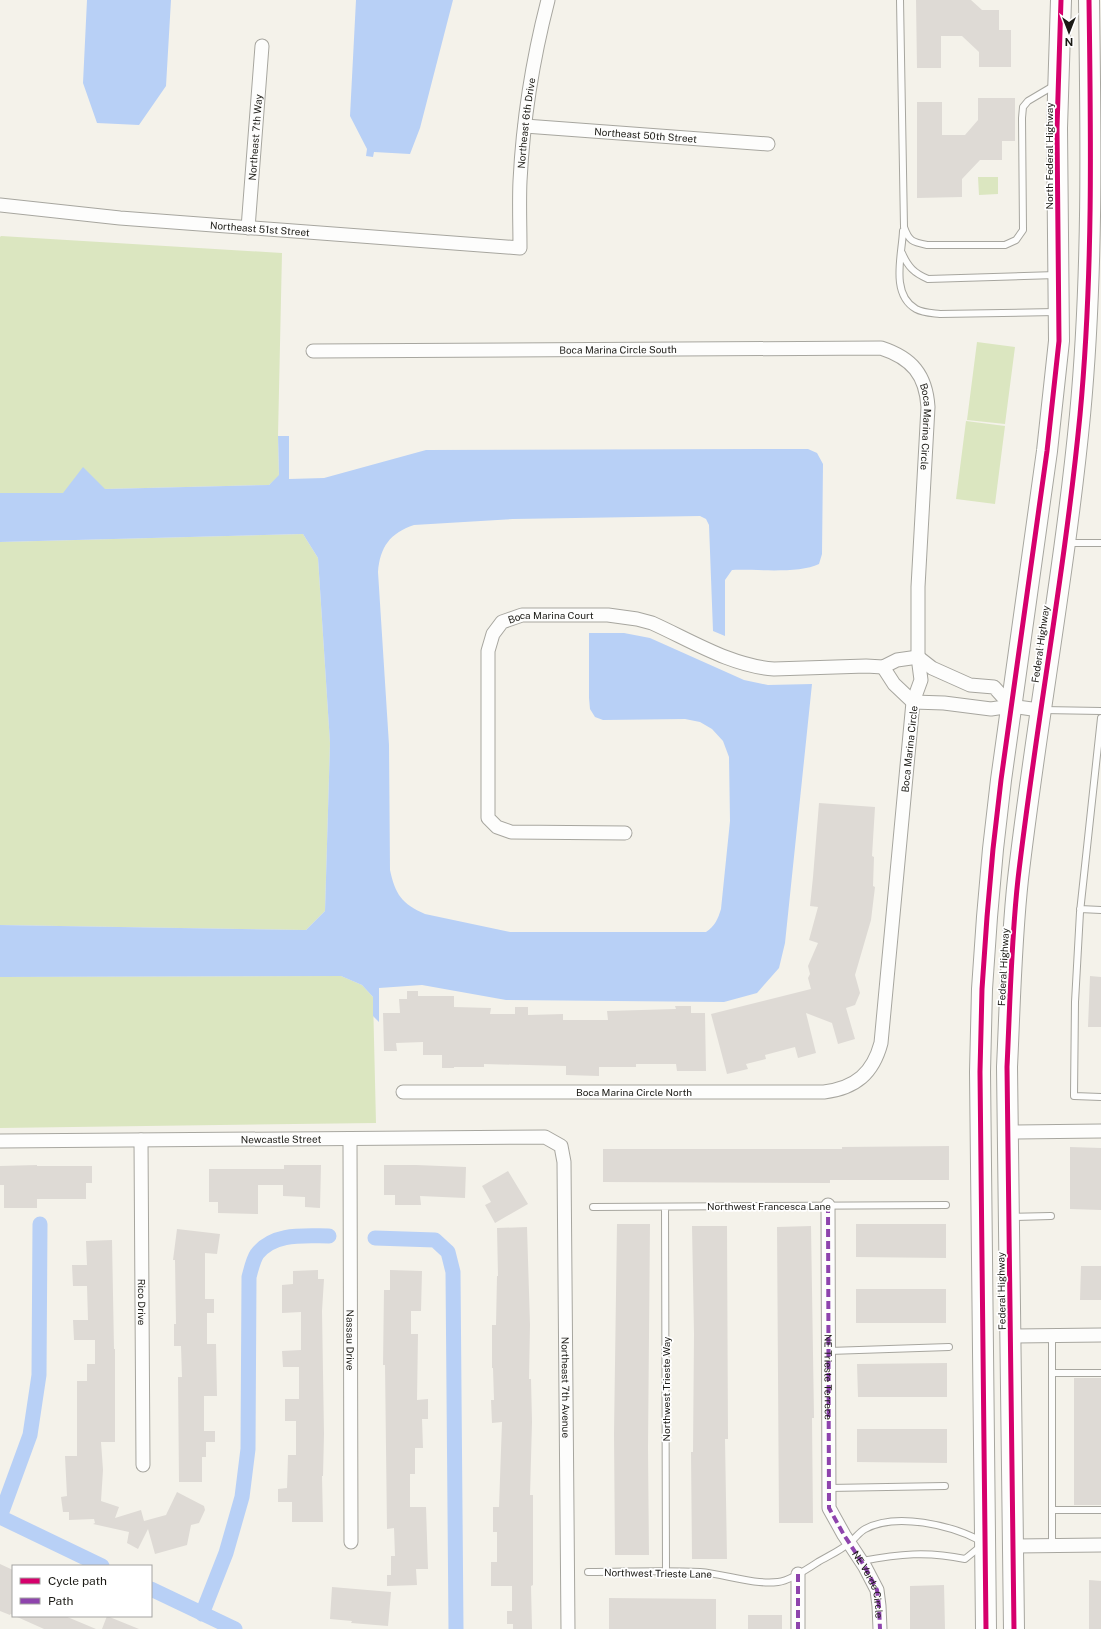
<svg xmlns="http://www.w3.org/2000/svg" width="1101" height="1629" viewBox="0 0 1101 1629" font-family="'Public Sans',sans-serif">
  <rect width="100%" height="100%" fill="#f4f2ea"/>
  <!-- green -->
  <path fill="#dbe6c0" d="M978 177H998V194L979 195Z
    M1 236 282 253 278 436 279 476 269 485 105 489 63 493H0V237Z
    M977 342 1015 347 1005 424 967 420Z
    M966 421 1005 426 995 504 956 499Z
    M303 534 318 558 330 743 325 911 306 930 0 925V542Z
    M341 976 362 985 373 997 376 1123 0 1128V977Z"/>
  <!-- water -->
  <path fill="#b8d0f6" d="M87 0H171L166 86 139 125 97 123 83 83Z
    M356 0H453L420 128 410 154 374 152 373 157 366 156 367 149 350 116Z
    M278 436H289V479L324 478 426 450 808 449 817 453 823 464 822 554 819 564C799 574 756 569 732 570L725 580V636L713 631 709 525 706 519 700 516 513 519 414 525C390 533 380 547 378 572L389 745 390 870C395 894 402 904 425 914L510 932H706C715 926 718 919 721 909L730 821 729 757 723 741 712 729 700 722 685 719 603 720 595 717 590 709 589 698V633H624L650 638 744 680 768 685 812 684 785 943 779 968 757 993 724 1002 506 1000 422 985 379 988V1022L373 1016V997L362 985 341 976 0 977V925L306 930 325 911 330 743 318 558 303 534 0 542V493H63L83 467 105 489 269 485 279 475Z"/>
  <g fill="none" stroke-linecap="round" stroke-linejoin="round">
    <!-- canal -->
    <path stroke="#b8d0f6" stroke-width="15" d="M375 1238 435 1240 448 1252 453 1272 456 1629
      M0 1517 30 1435 39 1375 40 1224
      M0 1517 102 1566
      M151 1589 235 1629
      M202 1614 226 1553 242 1497 248 1449 249 1277C251 1270 253 1260 257 1254 274 1232 305 1236 329 1236"/>
  </g>
  <!-- building -->
  <path fill="#dedad5" d="M916 0H971L982 10H999V30H1011V67H979V52L962 36H941V68H917Z
    M978 98H1015V141H1002V160H980L962 179V197L917 198V102H942V135H965L978 120Z
    M819 803 875 807 872 856 874 857 873 886 875 887 871 920 855 975 860 993 855 1005 846 1008 855 1039 838 1044 832 1023 806 1013 816 1053 798 1058 795 1047 765 1055 766 1059 746 1064 748 1069 727 1074 711 1014 811 989 808 978 810 974 808 966 818 943 809 940 818 907 810 906 813 877Z
    M1090 976 1101 977V1027H1088Z
    M407 991H418V996H454V1007L491 1008 490 1014H515V1007H528V1015L563 1014V1020H608L607 1011 676 1009 675 1006H691V1013H705L706 1071H677L676 1064H636V1067H599V1076L566 1075V1066L484 1064V1067H454V1068H442V1055H423V1042L396 1043 397 1051H384L383 1013H400L399 999H407Z
    M949 1146V1180H830V1183L603 1182V1149H842V1147Z
    M1070 1147 1101 1148V1210L1070 1209Z
    M37 1165V1166H92V1183H86V1199H37V1208H4V1185H0V1166Z
    M284 1165H321L320 1208 305 1207V1197L283 1196V1185H258V1214L218 1213V1202H209V1169H284Z
    M384 1165H416L466 1167 465 1198 420 1196 421 1205H395V1195H384Z
    M508 1171 528 1204 495 1223 485 1205 491 1202 482 1186Z
    M617 1224H650L648 1448 649 1555H615L614 1434Z
    M856 1224H946V1258L856 1257Z
    M692 1226H727L728 1439H725L727 1559H692L691 1452H693L694 1334Z
    M811 1226 814 1418H812L813 1523H779L777 1227Z
    M527 1227 530 1325 529 1379H531L532 1422 530 1495H533V1585L531 1586 532 1629H513V1624H507V1611H512V1586H491V1562H497V1532H493V1507H499L502 1422 492 1423 491 1400H494L493 1368H492V1325H496L497 1276H498L497 1228Z
    M177 1229 220 1234 217 1254 205 1253V1299H214V1313H207V1344H216L217 1396H204V1431H215V1442H206V1457H202V1482H179L178 1377H182L181 1346H174V1324H176L175 1260H173Z
    M112 1240 114 1349H115V1442H101L103 1470 101 1501 119 1507 115 1518 141 1510 144 1521 166 1515 177 1492 204 1506 205 1510 199 1523 191 1525 187 1545 155 1554 148 1529 138 1549 127 1543 129 1532 93 1524 95 1523 94 1519 69 1520V1512H63L61 1497 67 1496 65 1456H77V1381H87V1364H95V1340H74L73 1320H88L87 1286H73L72 1265H87L86 1241Z
    M1081 1266H1101V1300H1080Z
    M318 1270V1279H324L322 1311 324 1434 323 1476H322L323 1522H292V1502H278V1489L287 1488 288 1455H296V1421H285V1399H299V1367H283L282 1351 301 1350V1312L282 1313V1285L293 1284V1271Z
    M390 1270 422 1271 421 1311H411V1334H418L417 1400 428 1399V1419H422L423 1448H415V1474H410V1507H426L428 1569H416L417 1585 387 1586V1575H391V1556H395L394 1528 387 1529 385 1365H383L384 1290H390Z
    M856 1289H946V1323H856Z
    M947 1363V1397H858L857 1364Z
    M1074 1378H1101V1505H1074Z
    M857 1429H947V1463L857 1462Z
    M0 1564 13 1570V1615L10 1614V1615L0 1611Z
    M1089 1580 1101 1581V1629H1089Z
    M944 1585 945 1629H910V1586Z
    M332 1587 391 1592 388 1626 351 1623 352 1621 330 1619Z
    M609 1598 716 1599V1629H609Z
    M748 1615H782V1629H748Z
    M15 1616H65L96 1629H44Z
    M107 1616 139 1629H102Z"/>
  <g fill="none" stroke-linecap="round" stroke-linejoin="round">
    <!-- lane casing -->
    <g stroke="#a7a69f" stroke-width="8">
      <path id="lane" d="M900 0 904 227C909 241 912 242 927 245H1005L1016 240 1023 230 1022 118 1023 107 1028 101 1055 85
        M903 231C902 255 890 294 916 309 923 313 932 313 940 314L1055 312
        M902 253C908 267 914 273 928 279L1056 275
        M1067 543H1101
        M1043 710 1101 711
        M1101 718 1080 912 1075 1002 1074 1096 1101 1097
        M1080 909 1101 910
        M593 1207 946 1205
        M665 1207 666 1572
        M1011 1217 1051 1216
        M1052 1335V1546
        M829 1351 949 1347
        M1052 1373H1101
        M829 1488 945 1486
        M1052 1510H1101
        M862 1561C899 1554 927 1551 965 1559L981 1546
        M588 1572C625 1572 663 1570 700 1572 725 1574 753 1585 778 1582 788 1581 809 1568 818 1562 828 1556 840 1551 849 1543 855 1539 859 1532 865 1529 896 1512 951 1525 981 1541"/>
    </g>
    <!-- street casing -->
    <g stroke="#a7a69f" stroke-width="15">
      <g id="street">
        <path id="s1" d="M525 126 768 144"/>
        <path id="s2" d="M0 205 120 218 520 248C520 226 519 203 520 181 523 121 533 58 548 0"/>
        <path id="s3" d="M248 228 262 46"/>
        <path id="s4" d="M313 351 881 348C912 358 926 375 928 407L918 587V657L921 680 913 702 881 1043C873 1073 856 1088 824 1092H403"/>
        <path d="M883 667 894 684 913 702 944 703 991 709 1011 706 1039 710"/>
        <path id="s5" d="M625 833 511 832 497 827 488 818V651L493 634 502 622 522 615H608L637 619 652 623C690 640 731 666 774 669L866 666 883 667 897 660 918 657 932 668 970 685 994 687 1011 706"/>
        <path d="M1009 1132 1101 1131"/>
        <path id="s6" d="M350 1139 351 1542"/>
        <path id="s7" d="M141 1140 143 1465"/>
        <path id="s8" d="M0 1141 545 1137 561 1146 564 1162 568 1629"/>
        <path d="M828 1205 829 1508 844 1535 865 1567 877 1590 879 1606 880 1629"/>
        <path d="M1011 1336 1101 1335"/>
        <path d="M1013 1546 1101 1545"/>
        <path d="M798 1574V1629"/>
      </g>
    </g>
    <!-- primary casing -->
    <g stroke="#a7a69f" stroke-width="22">
      <path id="primary" d="M986 1629 980 1072 982 989 987 917 993 849 1001 780 1047 451 1059 341 1057 128 1061 0
        M1014 1629 1007 1067C1010 1005 1011 942 1018 879 1036 724 1065 570 1080 415 1093 277 1091 138 1089 0"/>
    </g>
    <!-- lane -->
    <use href="#lane" stroke="#fdfdfc" stroke-width="6"/>
    <!-- street -->
    <use href="#street" stroke="#fdfdfc" stroke-width="13"/>
    <!-- primary -->
    <use href="#primary" stroke="#fdfdfc" stroke-width="20"/>
    <!-- quiet -->
    <g stroke="#8e44ad" stroke-width="4" stroke-dasharray="8 4" stroke-linecap="butt">
      <path id="s9" d="M828 1205 829 1508 844 1535 865 1567 877 1590 879 1606 880 1629"/>
      <path d="M798 1574V1629"/>
    </g>
    <!-- cycleway casing -->
    <g stroke="#fff" stroke-width="8">
      <path id="cycleway" d="M986 1629 980 1072 982 989 987 917 993 849 1001 780 1047 451 1059 341 1057 128 1061 0
        M1014 1629 1007 1067C1010 1005 1011 942 1018 879 1036 724 1065 570 1080 415 1093 277 1091 138 1089 0"/>
    </g>
    <!-- cycleway -->
    <use href="#cycleway" stroke="#d6006c" stroke-width="5"/>
  </g>
  <g text-anchor="middle" dominant-baseline="central" stroke-width="3.5" stroke-linejoin="round" paint-order="stroke">
    <!-- street labels -->
    <g font-size="10" fill="#1b1a15" stroke="#fff">
      <text stroke="none"><textPath href="#s2" startOffset="647">Northeast 6th Drive</textPath></text>
      <text stroke="none"><textPath href="#s1" startOffset="121">Northeast 50th Street</textPath></text>
      <text stroke="none"><textPath href="#s3" startOffset="91">Northeast 7th Way</textPath></text>
      <text transform="translate(1049 156) rotate(-90)">North Federal Highway</text>
      <text stroke="none"><textPath href="#s2" startOffset="261">Northeast 51st Street</textPath></text>
      <text stroke="none"><textPath href="#s4" startOffset="305">Boca Marina Circle South</textPath></text>
      <text stroke="none"><textPath href="#s4" startOffset="669">Boca Marina Circle</textPath></text>
      <text stroke="none"><textPath href="#s5" startOffset="391">Boca Marina Court</textPath></text>
      <text transform="translate(1040 644) rotate(-82)">Federal Highway</text>
      <text transform="translate(909 749) rotate(-84)">Boca Marina Circle</text>
      <text transform="translate(1003 967) rotate(-87)">Federal Highway</text>
      <text x="634" y="1092">Boca Marina Circle North</text>
      <text stroke="none"><textPath href="#s8" startOffset="281">Newcastle Street</textPath></text>
      <text x="769" y="1206">Northwest Francesca Lane</text>
      <text transform="translate(1001 1291) rotate(-91)">Federal Highway</text>
      <text stroke="none"><textPath href="#s7" startOffset="162">Rico Drive</textPath></text>
      <text stroke="none"><textPath href="#s6" startOffset="201">Nassau Drive</textPath></text>
      <text stroke="none"><textPath href="#s9" startOffset="172">NE Trieste Terrece</textPath></text>
      <text stroke="none"><textPath href="#s8" startOffset="805">Northeast 7th Avenue</textPath></text>
      <text transform="translate(666 1389) rotate(-90)">Northwest Trieste Way</text>
      <text transform="translate(658 1573) rotate(1)">Northwest Trieste Lane</text>
      <text stroke="none"><textPath href="#s9" startOffset="390">NE Verde Circle</textPath></text>
    </g>
  </g>
  <!-- legend -->
  <rect x="12" y="1565" width="140" height="52" fill="#ffffff" stroke="#a4a3a1"/>
  <rect x="20" y="1578" width="20" height="6" fill="#d6006c" stroke="#a4a3a1"/>
  <text x="48" y="1585" font-size="12" fill="#1b1a15">Cycle path</text>
  <rect x="20" y="1598" width="20" height="6" fill="#8e44ad" stroke="#a4a3a1"/>
  <text x="48" y="1605" font-size="12" fill="#1b1a15">Path</text>
  <!-- north arrow -->
  <g transform="translate(1069 32) rotate(180)" stroke="#ffffff" stroke-width="3" paint-order="stroke">
  <path d="M0-3L7 15L0 10L-7 15Z" fill="#1b1a15"/>
  <text y="-6" font-size="11" font-weight="bold" text-anchor="middle" fill="#1b1a15">N</text>
  </g>
</svg>
